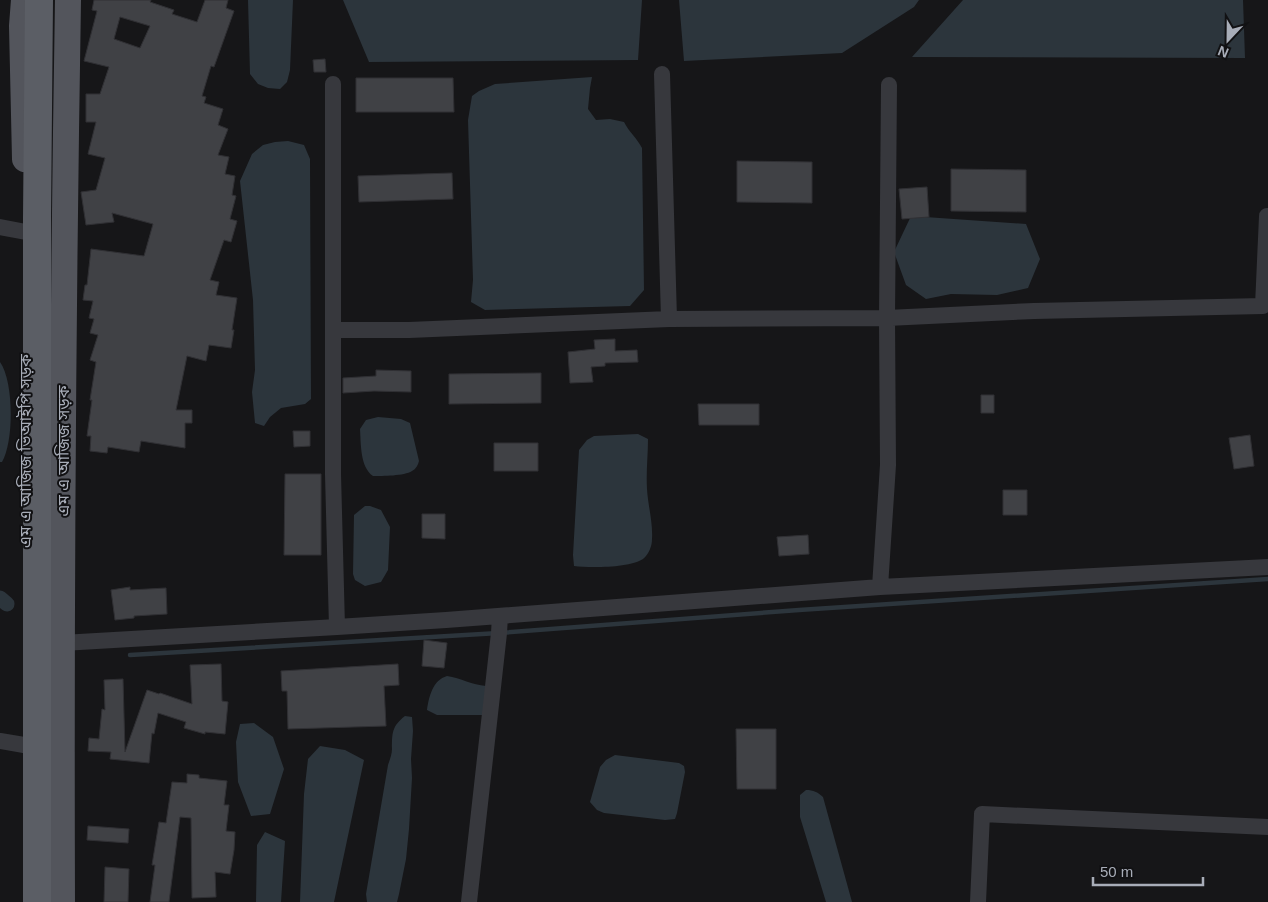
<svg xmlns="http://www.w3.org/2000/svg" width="1268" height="902" viewBox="0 0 1268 902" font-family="Arial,'Noto Sans Bengali',sans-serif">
  <rect width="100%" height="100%" fill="#161618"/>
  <!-- water -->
  <path fill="#2c353c" d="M248 0H293L290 70 287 82 280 89 268 88 258 84 250 74Z
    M343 0H642L638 60 369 62Z
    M679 0H919L914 7 842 53 684 61Z
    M963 0H1243L1245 58 912 57Z
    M592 77 590 88 588 109 596 120 610 119 624 122C629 132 637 138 642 148L644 290 630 306 485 310 471 302 473 280 468 120 472 96 479 91 495 84Z
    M288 141 304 145 310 159 311 399 305 404 281 408 270 417 264 426 255 423 252 392 255 370 253 300 240 181 252 154 263 145 275 142Z
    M911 216 1026 224 1040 259 1028 288 997 295 951 294 926 299 906 285 894 252Z
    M0 362C14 382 14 441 2 462H0Z
    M378 417 401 419 410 423 419 461C418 465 416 469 412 471 404 476 383 476 373 476 360 467 361 444 360 429L366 420Z
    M638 434 648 439C648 455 646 472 647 489 648 506 653 522 652 539 652 546 649 554 643 559 630 568 589 568 574 566L573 555 579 450 587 440 594 436Z
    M365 506H370L381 510 390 527 388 570 381 582 365 586 355 580 353 574 354 515Z
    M447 676C461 678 472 685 486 686L484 715H437L427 710C429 696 433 680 447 676Z
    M405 716 412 717 413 731 411 759 412 778 409 829 406 859 399 894 397 902H367L366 894 388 765C390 759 392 754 392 749 392 733 392 726 405 716Z
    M254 723 273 737 284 769 270 814 251 816 238 782 236 742 240 724Z
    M320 746 345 750 364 760 334 902H300L304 794 308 759Z
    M615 755 679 763 684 766 685 772 677 813 675 819 665 820 604 813 597 810 590 802 600 767 606 760Z
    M806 790C814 790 817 792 823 797L852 902H826L800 817V795Z
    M265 832 285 841 281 902H256L257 845Z"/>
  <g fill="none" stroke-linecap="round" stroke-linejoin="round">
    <!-- stream -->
    <path stroke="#2c353c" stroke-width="4.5" d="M130 655 499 633 799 610 1268 579"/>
    <!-- canal -->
    <path stroke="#2c353c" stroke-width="15" d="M0 598 7 604"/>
  </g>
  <!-- building -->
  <path fill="#404145" stroke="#303034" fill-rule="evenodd" d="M94 0H151L150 2 174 10 172 14 197 22 205 0H228L226 8 234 11 214 67 211 66 202 96 206 97 204 103 223 109 218 125 228 129 218 155 229 157 225 174 235 176 232 195 236 196 230 219 237 221 231 242 224 240 210 280 219 282 216 295 237 298 232 330H234L231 348 209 345 206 361 187 356 176 410H192V423H185V448L141 441 139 452 108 447 107 453 90 451 91 436H87L92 400H90L96 362 90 360 98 335 90 333 94 319 89 318 93 301 83 300 85 285H87L91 249 144 256 153 224 112 213 114 222 86 225 81 192 96 190 105 158 88 154 96 122H86V94H100L109 67 84 61 97 11 92 10ZM120 17 150 26 140 48 114 39Z
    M325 59 326 72H314L313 60Z
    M356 78H453L454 112H356Z
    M737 161 812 162V203L737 202Z
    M951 169 1026 170V212L951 211Z
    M452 173 453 199 359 202 358 176Z
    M927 187 929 217 902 219 899 189Z
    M615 339V351L637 350 638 362 605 363V366L591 367 593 382 570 383 568 352 595 349 594 340Z
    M376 370 411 371V392L374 391 343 393V378L376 376Z
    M541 373V403L449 404V374Z
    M981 395H994V413H981Z
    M698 404H759V425H699Z
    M293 431H310V446L294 447Z
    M1250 435 1254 466 1234 469 1229 438Z
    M494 443H538V471H494Z
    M285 474H321V555H284Z
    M1003 490H1027V515H1003Z
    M422 514H445V539L422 538Z
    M808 535 809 554 779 556 777 537Z
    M130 587V590L166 588 167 614 134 616V618L115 620 111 590Z
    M424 640 447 643 444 668 422 666Z
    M221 664 222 701 228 702 225 734 205 732V734L184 728 186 722 158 713 154 734 152 733 149 763 110 759 111 752 88 751 89 738 99 739 102 709 105 710 104 680 123 679 125 752 147 690 159 694 160 693 192 704 190 665Z
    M398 664 399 685 384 686 386 726 288 729 287 691H282L281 671Z
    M736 729H776V789H737Z
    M187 774 199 775V778L227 781 224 805H229L226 831 235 832 234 850 230 874 215 872 216 897 192 898 191 818 180 817 169 902H150L155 865H152L159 822 166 823 172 782 187 783Z
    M88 826 129 829 128 843 87 840Z
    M105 867 129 869 128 902H104Z"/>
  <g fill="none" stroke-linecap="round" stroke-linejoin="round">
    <!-- minor -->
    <path stroke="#37383d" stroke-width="16" d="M662 74 669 319
      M333 84V474L337 627 446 620 880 587 1268 567
      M0 227 26 232
      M333 330H409L669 319 887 318 1034 311 1263 306 1267 216
      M880 587 888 465 887 318 889 85
      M62 643 337 627
      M0 741 24 745
      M469 902 499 633 500 616
      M978 902 982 814 1268 827"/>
    <!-- primary -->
    <path stroke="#53555c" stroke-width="26" d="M24 0 22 26 25 159
      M62 902C61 601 63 301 68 0"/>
    <!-- trunk -->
    <path stroke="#5b5e65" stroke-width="28" d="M37 902V218L39 0"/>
  </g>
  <g text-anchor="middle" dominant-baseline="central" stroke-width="4" stroke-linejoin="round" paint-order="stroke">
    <!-- street labels -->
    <g font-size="16" fill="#a8adb8" stroke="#111113">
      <text transform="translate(25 451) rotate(-90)">এম এ আজিজ ভিআইপি সড়ক</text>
      <text transform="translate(63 451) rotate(-90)">এম এ আজিজ সড়ক</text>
    </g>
  </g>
  <!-- north arrow -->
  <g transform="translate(1228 40) rotate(202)" stroke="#111113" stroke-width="4" paint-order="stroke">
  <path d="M0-4L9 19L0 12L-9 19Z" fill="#a8adb8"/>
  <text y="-8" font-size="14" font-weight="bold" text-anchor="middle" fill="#a8adb8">N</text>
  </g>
  <!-- scale -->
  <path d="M1093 877v8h110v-8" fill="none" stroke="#a8adb8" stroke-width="2.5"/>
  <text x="1100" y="877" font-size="15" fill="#a8adb8" stroke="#111113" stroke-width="4" paint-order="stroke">50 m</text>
</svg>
